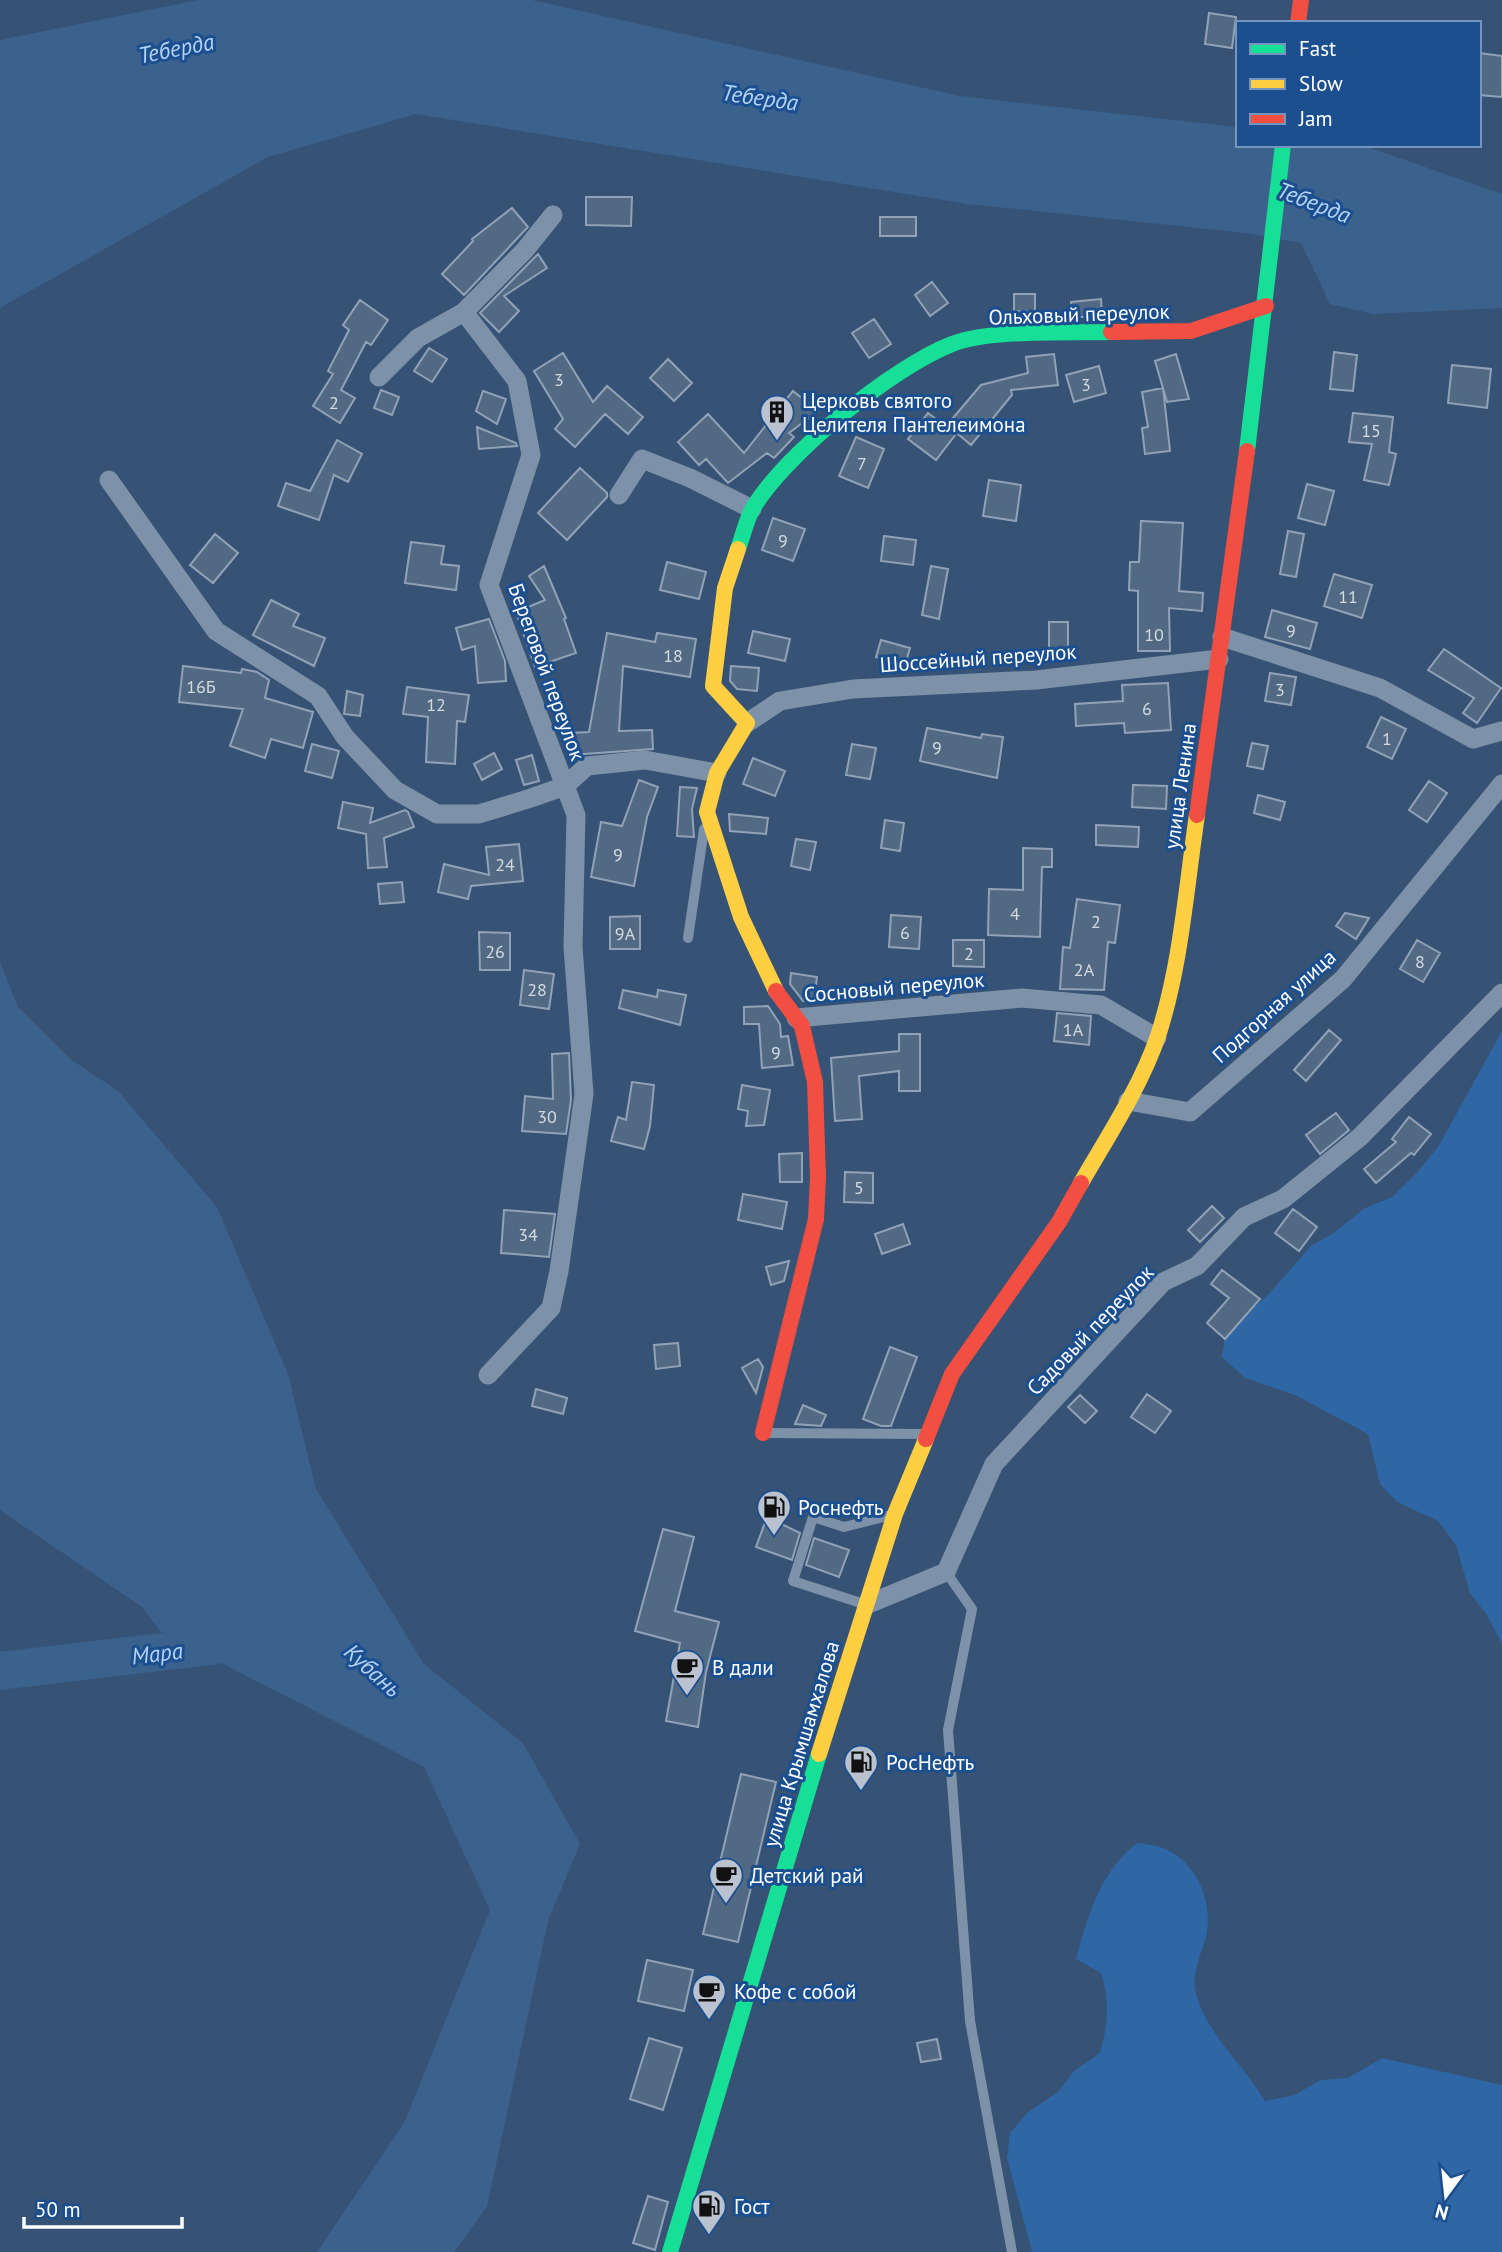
<svg xmlns="http://www.w3.org/2000/svg" width="1502" height="2252" viewBox="0 0 1502 2252" font-family="'PT Sans',sans-serif">
  <rect width="100%" height="100%" fill="#365274"/>
  <!-- green -->
  <path fill="#2f66a5" d="M1502 1031V1644L1487 1615 1470 1593 1456 1545 1438 1521 1397 1502 1380 1484 1368 1434 1295 1395 1245 1378 1222 1357 1226 1330 1268 1295 1311 1246 1335 1232 1365 1208 1392 1197 1414 1176 1438 1147Z
    M1137 1843C1145 1844 1155 1845 1163 1848 1197 1861 1214 1903 1206 1937 1202 1951 1192 1974 1195 1989 1205 2034 1243 2063 1265 2101L1295 2095 1320 2080 1348 2078 1382 2058 1502 2085V2252H1032L1007 2158 1010 2133 1028 2112 1058 2092 1074 2071 1100 2053C1108 2024 1110 2002 1101 1973L1076 1959C1088 1915 1100 1872 1137 1843Z"/>
  <!-- water -->
  <path fill="#3b618d" d="M198 0H532L960 96 1238 127V145L1368 147 1502 194V308L1373 314 1330 304 1301 243 1245 233 967 204 416 114 268 157 0 308V40Z
    M0 962 18 1007 70 1059 118 1091 217 1207 288 1374 316 1489 424 1664 523 1743 580 1844 548 1921 487 2207 454 2252H317L404 2123 490 1910 424 1767 161 1632 142 1607 0 1510Z"/>
  <g fill="none" stroke-linecap="round" stroke-linejoin="round">
    <!-- river -->
    <path stroke="#3b618d" stroke-width="38" d="M0 1671 212 1646 244 1635"/>
  </g>
  <!-- building -->
  <path fill="#526984" stroke="#92a2b6" stroke-width="2" d="M1209 13 1236 17 1232 48 1205 44Z
    M1479 53 1502 56V97L1479 95Z
    M586 197H632L631 226 586 225Z
    M512 208 528 227 464 295 442 274 473 241 472 239Z
    M880 217H916V236H880Z
    M538 254 547 268 504 296 519 311 499 332 480 313Z
    M932 282 948 303 930 316 915 295Z
    M1014 294H1035V311H1014Z
    M1101 299 1102 317H1072L1071 302Z
    M360 300 388 320 371 345 366 342 341 390 355 398 340 423 313 406 333 374 328 371 349 330 343 325Z
    M874 319 891 344 869 358 852 333Z
    M429 348 447 359 432 382 414 371Z
    M1334 352 1357 355 1353 391 1330 389Z
    M563 353 593 402 607 386 643 417 628 434 605 414 575 447 555 429 563 419 534 371Z
    M1054 354 1058 385 1011 390 1012 395 971 445 947 425 981 385 1028 373 1026 357Z
    M1176 354 1189 399 1167 402 1155 361Z
    M668 359 692 383 674 401 650 378Z
    M1452 365 1491 369 1487 408 1448 403Z
    M1099 366 1106 393 1074 402 1066 375Z
    M1163 388 1170 451 1145 454 1142 428 1148 427 1142 392Z
    M381 390 399 397 392 415 374 408Z
    M483 391 506 399 497 424 476 411Z
    M793 391 818 411 789 433 794 437 774 458 767 453 728 483 706 459 699 465 678 442 708 414 744 453Z
    M928 413 956 434 936 460 908 439Z
    M1353 413 1393 417 1389 452 1396 454 1389 485 1364 480 1372 444 1349 442Z
    M477 427 516 443 517 446 479 449Z
    M856 437 884 449 868 488 839 476Z
    M337 440 362 454 348 482 334 475 319 520 278 506 286 483 310 491Z
    M580 468 607 493V497L567 540 538 513Z
    M989 480 1021 485 1016 521 983 516Z
    M1307 484 1334 491 1325 525 1298 518Z
    M773 518 805 529 793 561 762 550Z
    M1141 521 1183 523 1179 591 1203 593 1202 611 1169 608 1170 651H1138V591L1129 590 1130 562H1139Z
    M1288 531 1304 534 1296 577 1280 574Z
    M215 534 238 553 213 583 190 565Z
    M884 536 916 540 913 565 881 561Z
    M411 542 444 546 441 564 459 566 456 590 405 583Z
    M667 562 706 572 699 599 660 590Z
    M544 566 566 618 564 619 576 653 535 667 516 612 545 600 529 576Z
    M931 566 948 569 939 619 922 615Z
    M1334 574 1372 585 1362 618 1324 606Z
    M271 600 299 614 293 626 325 638 314 666 253 635Z
    M1272 610 1317 623 1310 649 1265 637Z
    M489 619 505 661 506 681 478 683 475 646 462 650 456 628Z
    M1049 622H1068V651L1049 652Z
    M753 631 790 639 785 661 748 653Z
    M607 633 655 642 657 633 696 639 690 677 623 666 619 731 652 730 653 749 571 755 570 733 589 732Z
    M881 640 910 648 905 665 876 657Z
    M1444 649 1501 688 1477 723 1463 713 1474 698 1428 670Z
    M183 666 241 673 242 669 257 672 269 680 265 698 313 712 303 748 271 739 265 758 230 746 243 709 179 702Z
    M731 666 759 668 757 691 737 689 730 681Z
    M1270 673 1296 677 1291 705 1265 701Z
    M1168 683 1171 730 1125 733 1124 723 1076 726 1075 704 1123 701 1122 685Z
    M407 687 469 695 465 722 457 721 455 764 426 762 428 717 403 714Z
    M347 691 363 695 360 716 344 714Z
    M1381 717 1406 729 1392 759 1367 747Z
    M927 728 981 738 982 734 1003 737 997 778 920 761Z
    M1252 743 1268 746 1263 769 1247 766Z
    M312 744 339 751 332 778 305 771Z
    M852 744 876 748 870 779 846 775Z
    M494 753 502 769 482 780 474 764Z
    M532 755 539 781 524 785 516 760Z
    M753 758 785 771 775 796 743 784Z
    M639 780 658 787 647 817 634 886 591 877 601 822 622 826Z
    M1429 781 1447 793 1427 822 1409 810Z
    M1133 785 1167 786 1166 809 1132 807Z
    M680 787 697 788 692 809 694 837 677 836Z
    M1258 795 1285 802 1280 820 1254 813Z
    M343 802 373 808 370 823 405 810 408 812 414 827 384 838 387 867 368 868 366 834 338 828Z
    M729 814 768 818 766 834 730 831Z
    M885 820 904 823 900 851 881 848Z
    M1096 825 1139 827 1138 847 1096 845Z
    M796 839 816 842 810 870 791 866Z
    M519 844 523 881 471 886 468 899 438 892 444 864 489 875 486 847Z
    M1023 848 1052 849V867H1042L1040 937 988 935 989 889 1023 890Z
    M402 882 404 902 380 904 378 884Z
    M1077 899 1120 905 1115 943 1108 942 1104 990 1060 989 1063 947 1070 948Z
    M1345 913 1369 918 1356 939 1336 926Z
    M891 915 921 917 919 949 889 947Z
    M640 916V949H610V917Z
    M479 932 510 933V970H480Z
    M953 940H984V967L953 966Z
    M1417 940 1440 953 1423 982 1400 969Z
    M524 970 554 974 549 1009 520 1005Z
    M791 973 817 977 814 1002 803 1001 790 984Z
    M623 990 657 997 658 990 686 995 680 1025 619 1008Z
    M768 1006 780 1024 781 1037 788 1036 793 1065 762 1068 759 1024H744V1007Z
    M1057 1013 1091 1016 1089 1045 1054 1041Z
    M1329 1030 1341 1040 1306 1081 1294 1070Z
    M899 1034H920V1091H899V1071L859 1076 862 1119 835 1121 831 1058 899 1051Z
    M569 1053 571 1100 566 1134 522 1131 525 1096 553 1099 552 1054Z
    M632 1082 654 1085 650 1126 644 1149 611 1141 618 1117 626 1120Z
    M742 1085 770 1090 764 1125 746 1126 748 1111 738 1109Z
    M1336 1113 1349 1130 1320 1154 1306 1135Z
    M1409 1117 1431 1134 1414 1155 1411 1153 1376 1183 1364 1169 1396 1142 1392 1139Z
    M802 1153V1182H780L779 1154Z
    M845 1172 873 1173V1203L844 1202Z
    M743 1194 787 1202 782 1229 738 1220Z
    M1212 1206 1224 1218 1200 1242 1188 1230Z
    M1293 1209 1317 1227 1299 1251 1275 1233Z
    M504 1210 555 1214 549 1257 501 1253Z
    M903 1224 910 1244 882 1254 875 1234Z
    M789 1261 784 1281 771 1285 766 1267Z
    M1222 1270 1260 1299 1225 1339 1207 1323 1229 1298 1211 1284Z
    M678 1343 680 1366 656 1369 654 1345Z
    M890 1347 917 1357 891 1426H881L863 1419Z
    M758 1359 763 1367 756 1393 742 1368Z
    M536 1389 567 1398 563 1414 532 1406Z
    M1147 1394 1171 1411 1155 1433 1131 1417Z
    M1080 1395 1097 1411 1085 1423 1068 1407Z
    M803 1405 826 1415 821 1426 795 1424Z
    M767 1517 800 1533 792 1560 756 1547Z
    M663 1529 694 1537 675 1611 719 1622 706 1672 698 1727 666 1721 680 1643 635 1631Z
    M814 1538 849 1550 839 1577 806 1565Z
    M741 1774 776 1782 738 1942 703 1934Z
    M647 1960 693 1970 684 2011 638 2001Z
    M649 2038 682 2048 663 2110 630 2099Z
    M937 2039 941 2059 921 2062 917 2043Z
    M648 2196 668 2202 655 2250 633 2243Z"/>
  <g fill="none" stroke-linecap="round" stroke-linejoin="round">
    <!-- lane -->
    <path stroke="#7d92a8" stroke-width="10" d="M688 938 704 829
      M765 1433 925 1434
      M946 1572 972 1609 948 1730 970 2021 1012 2252
      M864 1604 793 1581 813 1517 844 1527 891 1515"/>
    <!-- street -->
    <path stroke="#7d92a8" stroke-width="19" d="M379 377 418 338 464 312
      M109 480 216 631 318 696 345 737 395 790 437 814H479L531 798 565 786 587 766 645 760 717 773
      M619 495 642 459 690 478 752 509
      M1222 637 1380 688 1473 739 1502 731
      M747 723 780 701 853 689 1036 680 1219 659
      M796 1018 1022 998 1101 1005 1157 1038
      M1128 1101 1190 1112 1343 979 1502 784
      M488 1375 551 1308 559 1271 584 1094 573 947 576 815 489 585 531 455 517 381 464 312 525 250 553 215
      M866 1605 946 1572 994 1464 1163 1282 1197 1266 1244 1217 1283 1199 1360 1137 1502 993"/>
    <!-- fast -->
    <path stroke="#16e098" stroke-width="16" d="M1247 451 1283 145
      M738 549C743 536 746 520 753 508 785 454 893 367 952 344 990 329 1069 333 1111 332
      M670 2252 819 1754"/>
    <!-- slow -->
    <path stroke="#ffcf43" stroke-width="16" d="M738 549 725 588 713 686 747 723 717 773 707 812 741 917 776 991
      M1081 1183C1108 1136 1140 1088 1158 1036 1181 965 1186 889 1197 815
      M819 1754 895 1514 926 1439"/>
    <!-- jam -->
    <path stroke="#f24e42" stroke-width="16" d="M1298 23 1301 0
      M1111 332 1191 331 1266 306
      M1197 815 1247 451
      M763 1433 816 1219 818 1177 815 1082 802 1026 776 991
      M926 1439 952 1374 1059 1222 1081 1183"/>
  </g>
  <!-- icons -->
  <defs>
    <g id="building-pin" transform="scale(1.75)"><path d="M0 17L-7.5 6A9.5 9.5 0 1 1 7.5 6Z" fill="#b9c2ce" stroke="#1b4f8f"/><path d="M-4-6H4V6H1V3H-1V6H-4ZM-2.5-4.3h1.7v1.8h-1.7ZM.8-4.3h1.7v1.8H.8ZM-2.5-1h1.7V.8h-1.7ZM.8-1h1.7V.8H.8Z" fill="#111"/></g>
    <g id="fuel-pin" transform="scale(1.75)"><path d="M0 17L-7.5 6A9.5 9.5 0 1 1 7.5 6Z" fill="#b9c2ce" stroke="#1b4f8f"/><path d="M-5.5-6h7V0h2V4h1.3V-2.5L3-4.5l.8-.8L6-3V5H2.5V1h-1V6h-7ZM-4.2-4.7v3.2H.2V-4.7Z" fill="#111"/></g>
    <g id="cafe-pin" transform="scale(1.75)"><path d="M0 17L-7.5 6A9.5 9.5 0 1 1 7.5 6Z" fill="#b9c2ce" stroke="#1b4f8f"/><path d="M-5.5-4.5H6V0H3Q3 3.5 0 3.5H-2.5Q-5.5 3.5-5.5 0ZM3-3.2v2h1.7v-2ZM-6 4.5H4V6H-6Z" fill="#111"/></g>
  </defs>
  <g fill-rule="evenodd">
    <use href="#building-pin" x="777" y="412"/>
    <use href="#fuel-pin" x="774" y="1507"/>
    <use href="#cafe-pin" x="687" y="1667"/>
    <use href="#fuel-pin" x="861" y="1762"/>
    <use href="#cafe-pin" x="726" y="1875"/>
    <use href="#cafe-pin" x="709" y="1991"/>
    <use href="#fuel-pin" x="709" y="2206"/>
  </g>
  <g text-anchor="middle" dominant-baseline="central" stroke-width="6" stroke-linejoin="round" paint-order="stroke">
    <!-- number labels -->
    <g font-size="18" fill="#d4dae0">
      <text x="559" y="379">3</text>
      <text x="1086" y="384">3</text>
      <text x="334" y="402">2</text>
      <text x="1371" y="430">15</text>
      <text x="862" y="463">7</text>
      <text x="783" y="540">9</text>
      <text x="1348" y="596">11</text>
      <text x="1291" y="630">9</text>
      <text x="1154" y="634">10</text>
      <text x="673" y="655">18</text>
      <text x="201" y="686">16Б</text>
      <text x="1280" y="689">3</text>
      <text x="436" y="704">12</text>
      <text x="1147" y="708">6</text>
      <text x="1387" y="738">1</text>
      <text x="937" y="747">9</text>
      <text x="618" y="854">9</text>
      <text x="505" y="864">24</text>
      <text x="1015" y="913">4</text>
      <text x="1096" y="921">2</text>
      <text x="905" y="932">6</text>
      <text x="625" y="933">9А</text>
      <text x="495" y="951">26</text>
      <text x="969" y="953">2</text>
      <text x="1420" y="961">8</text>
      <text x="1084" y="969">2А</text>
      <text x="537" y="989">28</text>
      <text x="1073" y="1029">1А</text>
      <text x="776" y="1052">9</text>
      <text x="547" y="1116">30</text>
      <text x="859" y="1187">5</text>
      <text x="528" y="1234">34</text>
    </g>
    <!-- street labels -->
    <g font-size="21" fill="#fff" stroke="#1b4f8f">
      <text transform="translate(1079 314) rotate(-2)">Ольховый переулок</text>
      <text transform="translate(978 658) rotate(-4)">Шоссейный переулок</text>
      <text transform="translate(547 672) rotate(70)">Береговой переулок</text>
      <text transform="translate(1180 786) rotate(-82)">улица Ленина</text>
      <text transform="translate(894 987) rotate(-5)">Сосновый переулок</text>
      <text transform="translate(1274 1006) rotate(-42)">Подгорная улица</text>
      <text transform="translate(1090 1330) rotate(-46)">Садовый переулок</text>
      <text transform="translate(801 1744) rotate(-73)">улица Крымшамхалова</text>
    </g>
    <!-- poi labels -->
    <g font-size="21" fill="#fff" stroke="#1b4f8f" text-anchor="start">
      <text x="802" y="400">Церковь святого<tspan x="802" dy="24">Целителя Пантелеимона</tspan></text>
      <text x="798" y="1507">Роснефть</text>
      <text x="712" y="1667">В дали</text>
      <text x="886" y="1762">РосНефть</text>
      <text x="750" y="1875">Детский рай</text>
      <text x="734" y="1991">Кофе с собой</text>
      <text x="734" y="2206">Гост</text>
    </g>
    <!-- water labels -->
    <g font-size="23" font-style="italic" fill="#b5d3f5" stroke="#1b4f8f">
      <text transform="translate(176 48) rotate(-11)">Теберда</text>
      <text transform="translate(760 97) rotate(8)">Теберда</text>
      <text transform="translate(1314 202) rotate(21)">Теберда</text>
      <text transform="translate(157 1653) rotate(-7)">Мара</text>
      <text transform="translate(373 1670) rotate(42)">Кубань</text>
    </g>
  </g>
  <!-- legend -->
  <rect x="1236" y="21" width="245" height="126" fill="#1b4f8f" stroke="#7695bc" stroke-width="2"/>
  <rect x="1250" y="44" width="35" height="10" fill="#16e098" stroke="#7695bc" stroke-width="2"/>
  <text x="1299" y="56" font-size="21" fill="#ffffff">Fast</text>
  <rect x="1250" y="79" width="35" height="10" fill="#ffcf43" stroke="#7695bc" stroke-width="2"/>
  <text x="1299" y="91" font-size="21" fill="#ffffff">Slow</text>
  <rect x="1250" y="114" width="35" height="10" fill="#f24e42" stroke="#7695bc" stroke-width="2"/>
  <text x="1299" y="126" font-size="21" fill="#ffffff">Jam</text>
  <!-- north arrow -->
  <g transform="translate(1446 2196) rotate(195)" stroke="#1b4f8f" stroke-width="5" paint-order="stroke">
  <path d="M0-5L12 26L0 18L-12 26Z" fill="#ffffff"/>
  <text y="-10" font-size="19" font-weight="bold" text-anchor="middle" fill="#ffffff">N</text>
  </g>
  <!-- scale -->
  <path d="M24 2217v10h158v-10" fill="none" stroke="#ffffff" stroke-width="3.5"/>
  <text x="35" y="2217" font-size="21" fill="#ffffff" stroke="#1b4f8f" stroke-width="5" paint-order="stroke">50 m</text>
</svg>
